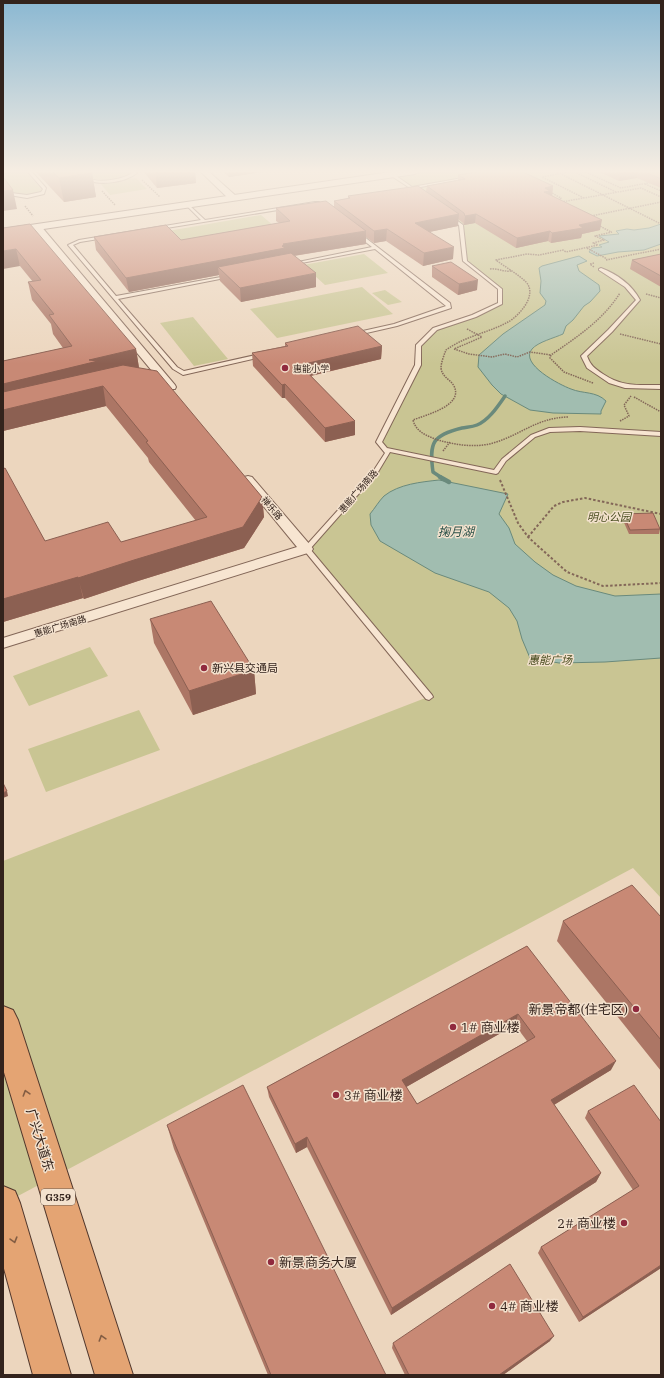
<svg xmlns="http://www.w3.org/2000/svg" width="664" height="1378" viewBox="0 0 664 1378" font-family="'IBM Plex Serif','Noto Sans SC',serif">
  <rect width="100%" height="100%" fill="#ecd6be"/>
  <!-- green -->
  <path fill="#c9c593" d="M12 171H25L41 189V191C28 198 17 193 3 192V175Z
    M85 171H129L131 173C125 178 100 182 92 178 90 177 87 173 85 171Z
    M415 171H661V898L633 868 3 1204V861L428 697 306 549 376 471 388 453 379 442 418 365V346L435 329 474 316 500 304V289L465 261 461 225 391 174Z
    M136 178 147 189 110 195 100 183Z
    M261 215 281 232 185 249 168 231Z
    M364 254 388 273 325 285 303 265Z
    M362 287 393 314 277 338 250 309Z
    M385 290 402 302 388 305 372 293Z
    M193 317 228 359 194 366 160 323Z
    M90 647 108 676 29 706 13 676Z
    M139 710 160 750 46 792 28 749Z"/>
  <!-- water -->
  <path fill="#a1bdb0" stroke="#6a8a7c" d="M661 224V244L644 250 618 252 597 256 589 252 592 248 602 247 599 245 609 242 599 236 619 234 616 231 627 229 634 230 649 228Z
    M579 256 587 261 577 265 579 271 599 285 600 291 590 302 584 306 573 320 566 326 563 334C554 338 538 342 532 349 519 364 560 385 571 389 583 394 596 391 606 401L601 411V414L553 413 530 410 501 394 492 385 478 367 479 355 503 334 545 305 546 301 540 293 541 281 539 268 542 266Z
    M439 480 508 494 499 514 509 528 515 544 535 562 553 575 576 586 615 596 661 594V658L605 662 559 663 530 658 522 639 517 621 509 608 489 592 435 573 380 541 371 525 370 514C375 508 379 501 384 496 399 484 421 482 439 480Z"/>
  <g fill="none" stroke-linecap="round" stroke-linejoin="round">
    <!-- stream-far1 -->
    <path stroke="#6a8a7c" stroke-width="3.5" d="M442 478 433 472C429 443 432 435 462 428 467 427 472 427 477 425 489 420 498 406 505 396"/>
    <!-- stream -->
    <path stroke="#6a8a7c" stroke-width="4.5" d="M440 477 449 482"/>
    <!-- service casing -->
    <g stroke="#836758" stroke-width="2">
      <path id="service" d="M6 171H11L3 174V172Z
        M27 171H31L46 188 44 194 27 198 3 194V192L27 195 41 192 43 189Z
        M79 171H83C85 173 87 177 89 178 99 184 124 179 132 173L130 171H134L137 173C126 182 101 186 88 180 84 179 82 174 79 171Z
        M390 173H392L412 187 468 177 470 178 415 188 420 192 419 194 390 175Z
        M315 202H319L450 303 451 308 397 326 183 375 173 369 68 245 79 240 201 220 187 206 188 204 205 220ZM315 204H317L372 247 293 263H291V265L375 249 446 306 394 324 184 371 177 367 118 299 230 277H232V275L116 296 73 245 80 242Z
        M449 216H451L463 225 467 261 502 289V304L476 317 437 330 421 346V365L382 442 387 448 494 470 502 459 531 435 549 428 580 427 661 432V436L580 431 550 432 535 437 506 461 498 473 496 474 390 452 378 472 310 549 432 695 433 697 429 700 426 699 303 549 374 470 385 453 376 442 415 365 416 345 433 328 472 315 498 303V289L463 261 459 225 449 218Z
        M601 268C617 274 632 285 640 300L612 332 587 356C591 366 594 368 603 374 622 387 639 385 661 385V389L625 388 609 383 587 368 581 356 582 355 608 330 636 300 625 287 599 270V269Z"/>
    </g>
    <!-- minor casing -->
    <g stroke="#836758" stroke-width="2">
      <path id="minor" d="M200 171H208L236 196V200H230Z
        M34 225H40L175 385 176 387 175 389H167L34 229 33 227Z
        M248 476 252 477 311 546 313 549 311 552 3 648V638L297 547 242 480 244 477Z"/>
    </g>
    <!-- tertiary casing -->
    <g stroke="#836758" stroke-width="2">
      <path id="tertiary" d="M397 171H420L415 174 3 235V229Z"/>
    </g>
    <!-- trunk casing -->
    <g stroke="#51372c" stroke-width="2">
      <path id="trunk" d="M3 1006 13 1010 18 1020 133 1375H95L3 1069Z
        M3 1186 15 1191 20 1203 71 1375H33L3 1265Z"/>
    </g>
    <!-- path-far1 -->
    <path stroke="#836758" stroke-width="1.5" stroke-dasharray="1.5 1" stroke-linecap="butt" d="M555 171 661 224
      M583 171 621 188 653 182
      M142 180 160 197
      M645 184 661 191
      M102 191 115 205
      M550 192 561 198 559 201
      M584 198 542 177 573 171 616 192
      M561 202 641 188 661 197
      M25 206 33 216
      M591 216 661 202
      M598 225 611 232
      M587 248 607 259
      M606 260 661 249
      M594 263 590 264 594 267
      M490 269C498 268 503 272 511 271
      M646 294 661 298
      M467 329 482 337 454 349 469 354 492 357 505 354 517 357 530 352 551 355
      M620 334 661 344
      M593 383 564 372 550 358 551 355C577 337 603 320 620 293
      M634 397 661 412
      M568 417C536 418 521 435 493 443 476 448 455 445 438 440 427 436 416 432 413 420 425 415 464 406 454 386 450 379 442 377 441 368 441 363 444 355 446 350 465 336 488 333 508 322 519 316 538 295 526 282 518 274 505 267 496 260L527 254 539 255 563 250 566 252 598 245 593 243 604 240 595 236 612 232
      M620 421 629 416 624 405 631 396
      M443 451 450 442"/>
    <!-- path -->
    <path stroke="#836758" stroke-width="2" stroke-dasharray="2.5 2" stroke-linecap="butt" d="M500 480 518 523 528 537 567 572 603 586 661 583
      M528 537 554 506 563 502 585 498 661 514"/>
    <!-- service -->
    <use href="#service" fill="#f7e5d1" fill-rule="evenodd"/>
    <!-- minor -->
    <use href="#minor" fill="#f7e5d1" fill-rule="evenodd"/>
    <!-- tertiary -->
    <use href="#tertiary" fill="#f7e5d1" fill-rule="evenodd"/>
    <!-- trunk -->
    <use href="#trunk" fill="#e4a473" fill-rule="evenodd"/>
  </g>
  <!-- wall -->
  <path fill="#ac7665" fill-rule="evenodd" d="M35 171H89L92 173 96 197 64 202Z
    M143 171H195L196 183 157 188Z
    M222 171H262V172L229 177Z
    M597 171H661V188L637 178 619 181Z
    M458 175 553 186 552 195 600 230 582 234 581 238 551 243 548 241 516 248 475 223 464 225 463 223 458 219V226L429 232 453 259 423 266 386 241 374 243 366 237V244L294 256 316 287 241 302 220 281 219 275 129 292 96 250 94 237 181 240 279 223 276 221V208L334 206V201L348 199V196L426 191 427 186 458 180Z
    M3 228 136 349 139 368 262 497 264 517 244 548 138 581 84 599 83 598 3 622V469L45 541 121 542 196 521 149 462 148 458 106 406 3 431V361L63 348 53 334 51 324 32 300 28 282H33L20 266Z
    M661 254V287L630 269 632 260Z
    M432 266 477 290 458 295 432 277Z
    M285 343 382 346 381 359 311 376 355 435 325 442 285 398H282L253 366 252 353 285 346Z
    M623 514 660 529 659 534H629L622 518Z
    M150 619 254 670 256 694 193 715 154 643Z
    M661 917V1071L557 941 563 921Z
    M527 946 611 1070 554 1105 601 1173 596 1182 391 1315 307 1147 296 1153 269 1097 267 1087ZM515 1025 527 1041 417 1104 406 1087Z
    M588 1111 661 1122V1268L579 1322 538 1253 541 1247 633 1190 585 1118Z
    M167 1125 386 1375H268L174 1149Z
    M550 1341 503 1375H405L392 1348 393 1343Z"/>
  <!-- shaded-wall -->
  <path fill="#8c6052" d="M155 171H195L196 183 157 188Z
    M229 171H262V172L229 177Z
    M630 171H638L637 178 619 181 620 173Z
    M92 173 96 197 64 202 59 178Z
    M553 186 552 196 544 192 545 188Z
    M13 190 17 209 3 211V191Z
    M459 214 458 226 415 235V223Z
    M476 214 475 223 464 225 465 216Z
    M602 220 600 230 582 234 581 238 551 243 552 233 579 225Z
    M387 229 386 241 374 243V231Z
    M366 231V244L286 257 218 267 219 275 129 292 126 278 283 244Z
    M550 231 548 241 516 248 517 238Z
    M454 247 453 259 423 266 424 253Z
    M16 249 20 266 3 269V251Z
    M316 273V287L241 302 240 288Z
    M478 280 477 290 458 295 459 284Z
    M382 346 381 359 301 378 300 365Z
    M136 349 139 368 3 404V384L89 360Z
    M285 384V398H282V385Z
    M103 386 106 406 3 431V410Z
    M355 421V435L325 442V428Z
    M262 497 264 517 244 548 138 581 84 599 78 578Z
    M78 577 83 598 3 622V599Z
    M254 670 256 694 193 715 189 691Z
    M7 791 8 796 3 798V793Z
    M518 1014 515 1025 401 1090 402 1080Z
    M616 1061 611 1070 547 1109 551 1100Z
    M307 1137V1147L296 1153 295 1144Z
    M601 1173 596 1182 391 1315 392 1308Z
    M661 1265V1268L579 1322 583 1317Z
    M554 1336 550 1341 503 1375H499Z"/>
  <!-- building -->
  <path fill="#c88975" stroke="#8c6052" fill-rule="evenodd" d="M52 171H89L92 173 59 178Z
    M481 171H521L553 186 545 188 550 191 544 192 602 220 579 225 583 228 552 233 550 231 517 238 476 214 465 216 464 213 427 186 465 179 458 175Z
    M617 171H630L620 173Z
    M643 171H661V179Z
    M3 178H4L13 190 3 191Z
    M418 186 459 214 415 223 454 247 424 253 387 229 374 231 334 201 350 198 348 196Z
    M326 201 366 231 283 244 285 245 282 246 285 248 126 278 94 237 166 225 181 240 290 221 276 208Z
    M30 224 136 349 89 360 98 361 3 384V361L72 346 49 315 54 314 28 282 41 280 16 249 3 251V228Z
    M291 253 316 273 240 288 218 267Z
    M661 254V276L632 260Z
    M451 262 478 280 459 284 432 266Z
    M358 326 382 346 300 365 355 421 325 428 285 384 282 385 252 353 288 346 285 343Z
    M123 365 157 371 262 497 243 527 134 560 78 578V577L3 599V469L5 468 45 541 108 522 121 542 207 517 146 442 148 441 103 386 3 410V392Z
    M653 513 660 529 630 530 623 514Z
    M211 601 254 670 189 691 150 619Z
    M3 783 7 791 3 793Z
    M632 885 661 917V1040L563 921Z
    M527 946 616 1061 551 1100 601 1173 392 1308 307 1137 295 1144 267 1087ZM518 1014 535 1037 417 1104 402 1080Z
    M243 1085 386 1375H271L167 1125Z
    M634 1085 661 1122V1265L583 1317 541 1247 639 1186 588 1111Z
    M510 1264 554 1336 499 1375H409L393 1343Z"/>
  <!-- one-way arrows -->
  <defs><path id="oneway-chevron" d="M-2-3.5L2.5 0L-2 3.5" fill="none" stroke-width="1.6" stroke-linecap="round" stroke-linejoin="round"/></defs>
  <g stroke="#835d43">
    <use href="#oneway-chevron" transform="translate(26 1093) rotate(-107)"/>
    <use href="#oneway-chevron" transform="translate(14 1240) rotate(74)"/>
    <use href="#oneway-chevron" transform="translate(102 1338) rotate(-107)"/>
  </g>
  <!-- sky -->
  <linearGradient id="sky" x2="0" y2="1"><stop stop-color="#8bb8d2"/><stop offset="0.47" stop-color="#f6ede2"/><stop offset="1" stop-color="#f6ede2" stop-opacity="0"/></linearGradient>
  <rect width="664" height="364" fill="url(#sky)"/>
  <!-- markers -->
  <g fill="#902a3e" stroke="#f3e1cd" stroke-width="1.5">
    <circle cx="285" cy="368" r="4"/>
    <circle cx="204" cy="668" r="4"/>
    <circle cx="636" cy="1009" r="4"/>
    <circle cx="453" cy="1027" r="4"/>
    <circle cx="336" cy="1095" r="4"/>
    <circle cx="624" cy="1223" r="4"/>
    <circle cx="271" cy="1262" r="4"/>
    <circle cx="492" cy="1306" r="4"/>
  </g>
  <g text-anchor="middle" dominant-baseline="central" stroke-width="3" stroke-linejoin="round" paint-order="stroke">
    <!-- far-poi labels -->
    <g font-size="9" fill="#33231c" stroke="#f3e1cd" text-anchor="start">
      <text x="293" y="368">惠能小学</text>
    </g>
    <!-- far-street labels -->
    <g font-size="9" fill="#33231c" stroke="#f3e1cd">
      <text transform="translate(358 491) rotate(-49)">惠能广场南路</text>
      <text transform="translate(272 508) rotate(50)">禅乐路</text>
      <text transform="translate(60 626) rotate(-17)">惠能广场南路</text>
    </g>
    <!-- shield labels -->
    <rect fill="#f3e1cd" stroke="#6d5c51" stroke-width="1" x="41" y="1189" width="34" height="16" rx="3"/>
    <g font-size="10" font-weight="bold" fill="#33231c">
      <text x="58" y="1197">G359</text>
    </g>
    <!-- park labels -->
    <g font-size="11" font-style="italic" fill="#4c4f23" stroke="#f3e1cd">
      <text x="609" y="517">明心公园</text>
      <text x="550" y="660">惠能广场</text>
    </g>
    <!-- poi labels -->
    <g font-size="11" fill="#33231c" stroke="#f3e1cd" text-anchor="start">
      <text x="212" y="668">新兴县交通局</text>
    </g>
    <!-- water labels -->
    <g font-size="12" font-style="italic" fill="#2c5249" stroke="#f3e1cd">
      <text x="456" y="531">掬月湖</text>
    </g>
    <!-- near-poi labels -->
    <g font-size="13" fill="#33231c" stroke="#f3e1cd" text-anchor="start">
      <text x="628" y="1009" text-anchor="end">新景帝都(住宅区)</text>
      <text x="461" y="1027">1# 商业楼</text>
      <text x="344" y="1095">3# 商业楼</text>
      <text x="616" y="1223" text-anchor="end">2# 商业楼</text>
      <text x="279" y="1262">新景商务大厦</text>
      <text x="500" y="1306">4# 商业楼</text>
    </g>
    <!-- near-street labels -->
    <g font-size="13" fill="#33231c" stroke="#f3e1cd">
      <text transform="translate(40 1140) rotate(73)">广兴大道东</text>
    </g>
  </g>
  <!-- border -->
  <rect width="664" height="1378" fill="none" stroke="#33231c" stroke-width="8"/>
</svg>
